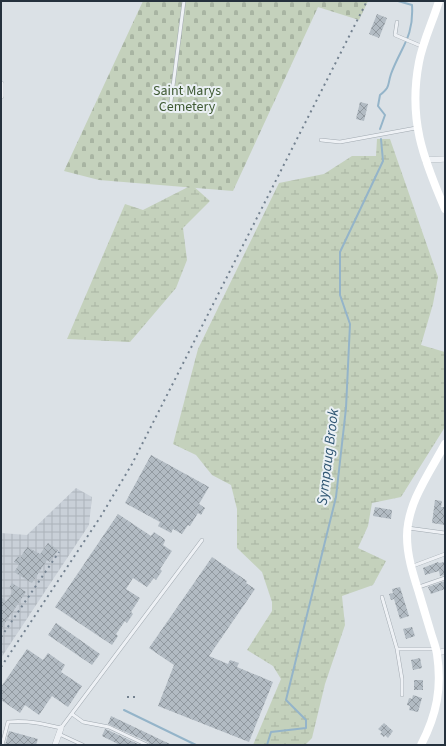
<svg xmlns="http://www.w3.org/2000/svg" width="446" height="746" viewBox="0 0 446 746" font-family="'Source Sans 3',sans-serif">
  <defs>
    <pattern id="industrial-grid" width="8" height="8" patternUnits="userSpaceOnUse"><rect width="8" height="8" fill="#c9d0d8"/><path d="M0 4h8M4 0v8" fill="none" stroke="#acb3ba"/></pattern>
    <pattern id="wetland-marsh" width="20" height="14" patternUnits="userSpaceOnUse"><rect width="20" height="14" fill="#c4d1bc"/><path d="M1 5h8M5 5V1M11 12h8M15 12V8" fill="none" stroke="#a8b4a2"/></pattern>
    <pattern id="cemetery-stones" width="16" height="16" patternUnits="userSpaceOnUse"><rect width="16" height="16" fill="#c4d1bc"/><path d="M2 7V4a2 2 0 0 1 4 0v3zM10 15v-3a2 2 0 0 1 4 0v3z" fill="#a8b4a2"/></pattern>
    <pattern id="building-cross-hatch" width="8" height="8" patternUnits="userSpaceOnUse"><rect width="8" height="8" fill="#b2bbc3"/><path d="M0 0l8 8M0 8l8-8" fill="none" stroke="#9199a0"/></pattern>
  </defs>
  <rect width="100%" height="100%" fill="#dbe1e6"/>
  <!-- industrial -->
  <path fill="url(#industrial-grid)" d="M76 488 92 497 89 525 1 658V533L27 535Z"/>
  <!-- wetland -->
  <path fill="url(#wetland-marsh)" d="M377 139H390L438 277 433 304 421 345 445 352V427L401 497 372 503 368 526 358 548 386 561 373 585 342 596 345 625 325 684 312 738 305 745H253L281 679 273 666 247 650 272 611V602L262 572 237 548V509L231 485 212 475 196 455 173 444 198 349 279 183 324 174 352 156H376Z
    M192 185 210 201 183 228 187 260 176 288 130 342 67 339 125 204 143 210Z"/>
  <!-- cemetery -->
  <path fill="url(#cemetery-stones)" d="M143 1H368L359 20 318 7 233 191 99 180 64 171Z"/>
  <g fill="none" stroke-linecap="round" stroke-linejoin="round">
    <!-- stream -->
    <path stroke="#94b4c9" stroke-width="2" d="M380 129 385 115 378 106 380 95C391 86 387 86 391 74 401 47 414 37 412 5L398 1
      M124 710 196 745
      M267 745 271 732 306 728V720L286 700 336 497 346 408 350 324 340 295V252L383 161 381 139"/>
  </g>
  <!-- building -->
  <path fill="url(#building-cross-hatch)" d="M377 14 387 18 379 38 369 34Z
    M360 102 368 104 364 121 356 119Z
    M151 455 209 487 199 504 205 508 201 515 198 513 190 526 188 525 182 534 173 529 171 533 158 526 160 522 125 503Z
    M435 500 442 501 441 507H445V525L432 523Z
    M375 507 392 510 391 519 373 516Z
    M118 514 151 536 154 532 164 539 165 541 163 545 172 551 160 569 162 571 156 580 154 578 147 587 133 578 126 589 140 598 131 612 133 614 127 623 125 621 116 634 118 636 112 645 55 607Z
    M48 543 58 550 50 562 47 560 32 583 14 572 19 565 14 562 18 556 20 558 27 547 40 554Z
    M212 557 247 581 246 583 255 589 209 656 228 664 230 660 239 663 237 667 273 682 249 742 158 706 174 665 149 648Z
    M438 562 439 563 445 562V575L440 576 439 571 425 575 423 568Z
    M445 581V589L431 594 428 587Z
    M12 583 26 592 1 629V597L6 601 8 599 13 591 9 588Z
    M400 587 409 616 400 619 394 599 391 600 389 594 393 593 392 589Z
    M56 623 100 654 92 665 48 635Z
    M412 627 415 636 406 639 403 629Z
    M27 649 43 660 48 653 65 665 61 672 82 686 68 707 52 696 39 715 25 705 20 713 1 700V687Z
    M420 658 422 668 413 670 411 660Z
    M414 680H423V690H414Z
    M413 695 422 698 418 712 409 710 410 706 407 705 409 698 412 699Z
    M111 716 172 745H150L148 742 108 724Z
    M384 723 393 731 388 738 385 735 384 737 380 734 382 732 378 729Z
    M105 729 108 730 140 745H120L102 736Z
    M9 731 38 739 36 745H5Z"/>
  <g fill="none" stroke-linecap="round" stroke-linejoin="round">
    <!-- service casing -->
    <g stroke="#a1a9b0" stroke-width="4">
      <path id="service" d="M397 22 395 35 421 46
        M170 109 184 1
        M321 140 340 142 416 128
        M408 528 445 533
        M413 566 445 554
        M419 587 445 578
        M382 597 397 649
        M402 695V679L397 649H436
        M72 714 83 722 109 727 147 745
        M59 734 83 745
        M2 745 8 722C27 720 44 724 61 728L202 540"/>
    </g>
    <!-- minor casing -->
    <g stroke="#a1a9b0" stroke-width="6">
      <path id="minor" d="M1 96V84
        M425 160 445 159
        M437 653 445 651
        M55 745 61 728"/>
    </g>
    <!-- service -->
    <use href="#service" stroke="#eef1f5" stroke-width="3"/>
    <!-- minor -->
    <use href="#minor" stroke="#eef1f5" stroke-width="5.5"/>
    <!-- secondary -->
    <path stroke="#fff" stroke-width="8" d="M439 1C433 21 423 41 419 62 408 119 423 158 445 209
      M421 745C437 714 442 688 437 654 436 647 433 640 431 633 427 620 423 606 419 593 413 574 407 556 407 536 407 503 430 472 445 444"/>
    <!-- rail -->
    <path stroke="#748290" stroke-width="2" stroke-dasharray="2 4" stroke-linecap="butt" d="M1 637 59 552
      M1 667 101 516 132 464 367 1
      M127 697H137"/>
  </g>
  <g text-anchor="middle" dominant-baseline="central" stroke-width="4" stroke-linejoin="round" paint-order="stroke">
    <!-- park labels -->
    <g font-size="14" fill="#3e5932" stroke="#eaf0f4">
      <text x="187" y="91">Saint Marys<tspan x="187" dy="16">Cemetery</tspan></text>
    </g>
    <!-- water labels -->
    <g font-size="15" font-style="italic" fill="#2e5572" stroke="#eaf0f4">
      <text transform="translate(328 457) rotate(-83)">Sympaug Brook</text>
    </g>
  </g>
  <!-- border -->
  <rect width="446" height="746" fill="none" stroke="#25313d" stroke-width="4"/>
</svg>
